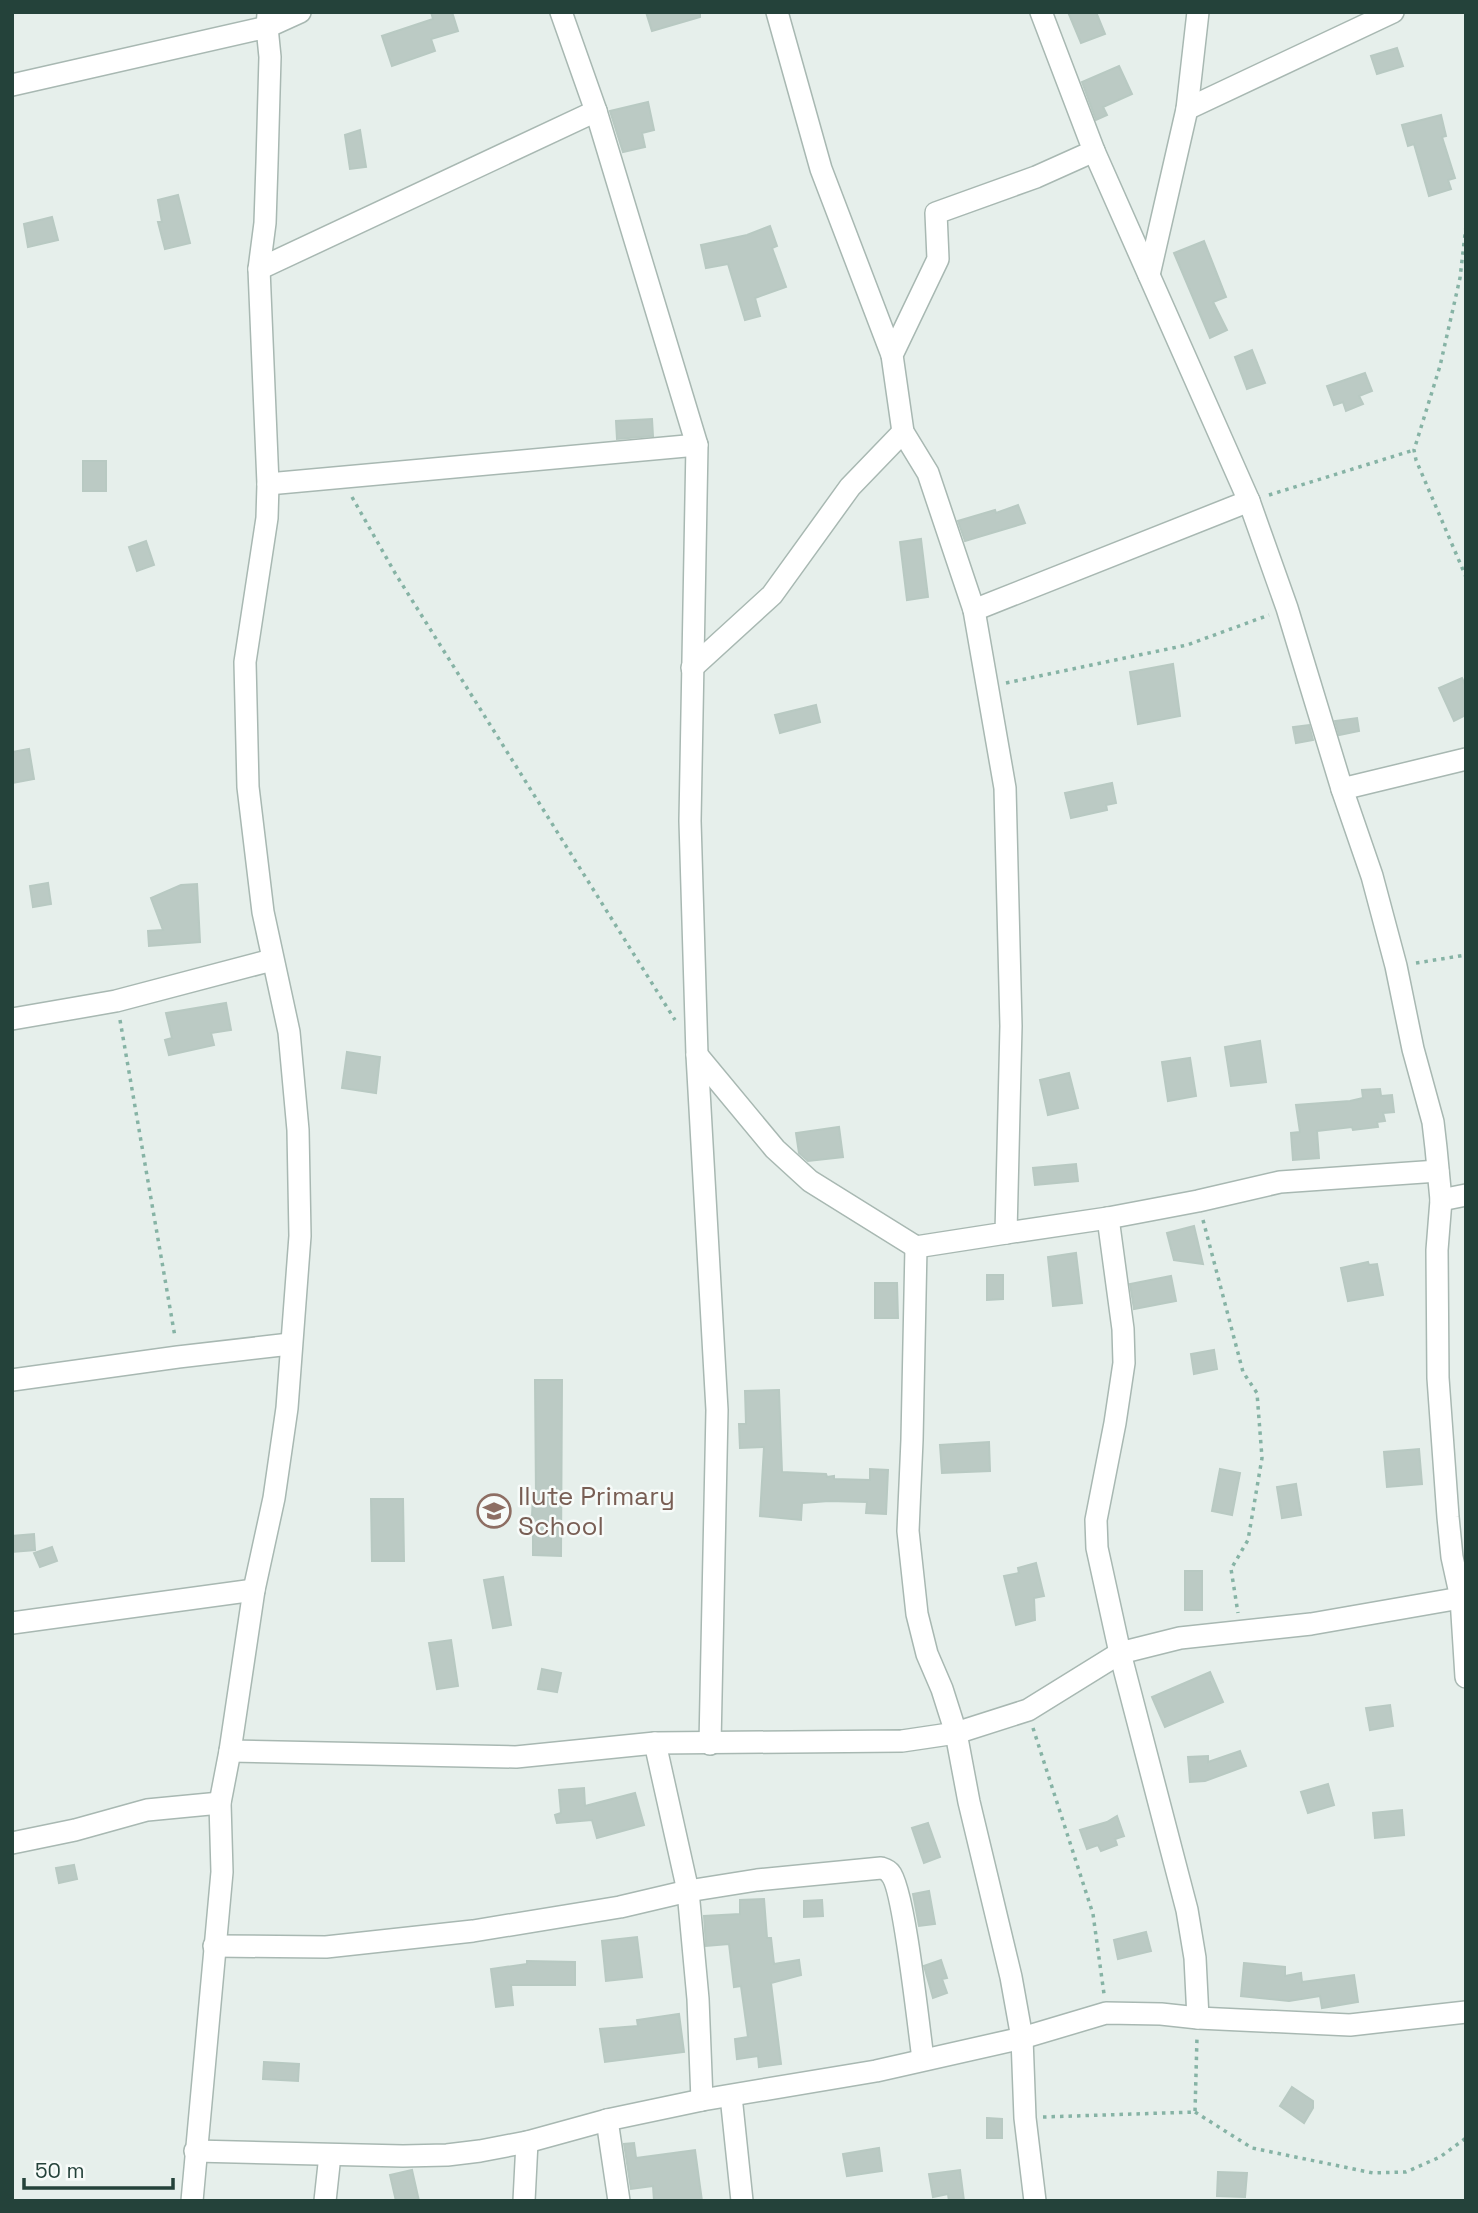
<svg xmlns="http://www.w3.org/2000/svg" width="1478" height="2213" font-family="'Space Grotesk',sans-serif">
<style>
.building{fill:#bbcac4;stroke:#b8c9c2;stroke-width:2}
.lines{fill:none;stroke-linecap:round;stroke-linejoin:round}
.minor-casing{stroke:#a8b8b2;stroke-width:24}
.path{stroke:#86b3a5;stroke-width:3.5;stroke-dasharray:3.5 5;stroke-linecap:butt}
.minor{stroke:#fff;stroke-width:21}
.labels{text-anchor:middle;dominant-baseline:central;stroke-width:5;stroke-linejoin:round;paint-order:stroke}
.education-label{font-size:26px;fill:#785e54;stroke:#f7fbf9;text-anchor:start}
</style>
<rect width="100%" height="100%" fill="#e6efeb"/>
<!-- building -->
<g class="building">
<path d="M 431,12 L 452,12 L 458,31 L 431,39 L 435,51 L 392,66 L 382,36 L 433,19 Z"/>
<path d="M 646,12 L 700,12 L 700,17 L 652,31 Z"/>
<path d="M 1068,12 L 1096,12 L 1105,34 L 1081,43 Z"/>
<path d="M 1397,48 L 1403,66 L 1377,74 L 1371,56 Z"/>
<path d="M 1119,66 L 1132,94 L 1103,107 L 1107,115 L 1096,120 L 1082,82 Z"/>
<path d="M 648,102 L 654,130 L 642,133 L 645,147 L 623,152 L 610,111 Z"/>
<path d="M 1441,115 L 1446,136 L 1442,137 L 1455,178 L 1448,180 L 1451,189 L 1429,196 L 1414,144 L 1408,146 L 1402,125 Z"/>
<path d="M 360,130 L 366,167 L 350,169 L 345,135 Z"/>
<path d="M 178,195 L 190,243 L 165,249 L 158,222 L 162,222 L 158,200 Z"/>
<path d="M 52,217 L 58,240 L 28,247 L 24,224 Z"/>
<path d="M 770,226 L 777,246 L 772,248 L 786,287 L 755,298 L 760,316 L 745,320 L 728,264 L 706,268 L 701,245 L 747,235 Z"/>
<path d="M 1204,241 L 1226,297 L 1213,302 L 1227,330 L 1210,338 L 1174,253 Z"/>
<path d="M 1252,350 L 1265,383 L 1247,389 L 1235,357 Z"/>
<path d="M 1365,373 L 1372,391 L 1359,396 L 1363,404 L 1346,411 L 1343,402 L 1334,405 L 1327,386 Z"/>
<path d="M 652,419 L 653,436 L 617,439 L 616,421 Z"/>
<rect x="83" y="461" width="23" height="30"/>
<path d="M 1018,505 L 1025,523 L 965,541 L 958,521 L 995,510 L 996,513 Z"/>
<path d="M 921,539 L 928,597 L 907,600 L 900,542 Z"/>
<path d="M 146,541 L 154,565 L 137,571 L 129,547 Z"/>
<path d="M 1173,664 L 1180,716 L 1138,724 L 1130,672 Z"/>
<path d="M 1462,678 L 1466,687 L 1466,715 L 1454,721 L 1439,688 Z"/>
<path d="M 816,705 L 820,722 L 780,733 L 775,715 Z"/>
<path d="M 1357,718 L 1359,731 L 1339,735 L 1335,721 Z"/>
<path d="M 1309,725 L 1313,740 L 1296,743 L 1293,727 Z"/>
<path d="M 29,749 L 34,779 L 12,783 L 12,752 Z"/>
<path d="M 1112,783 L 1116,803 L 1106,805 L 1107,810 L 1071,818 L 1065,793 Z"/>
<path d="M 48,883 L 51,904 L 33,907 L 30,886 Z"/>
<path d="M 197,884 L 200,942 L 149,946 L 148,931 L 163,930 L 151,898 L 181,885 Z"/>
<path d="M 226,1003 L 231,1030 L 211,1033 L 214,1045 L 169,1055 L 165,1040 L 172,1038 L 166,1013 Z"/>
<path d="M 1260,1041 L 1266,1082 L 1231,1086 L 1225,1047 Z"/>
<path d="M 347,1052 L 380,1057 L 376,1093 L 342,1088 Z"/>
<path d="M 1190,1058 L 1196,1096 L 1168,1101 L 1162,1062 Z"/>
<path d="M 1069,1073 L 1078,1108 L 1048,1115 L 1040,1080 Z"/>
<path d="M 1380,1089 L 1381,1096 L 1392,1095 L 1394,1112 L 1383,1113 L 1385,1121 L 1377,1122 L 1378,1127 L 1353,1130 L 1352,1127 L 1317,1131 L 1319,1158 L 1293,1160 L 1291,1133 L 1300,1132 L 1296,1105 L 1350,1101 L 1363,1098 L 1362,1090 Z"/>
<path d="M 839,1127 L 843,1157 L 808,1161 L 799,1153 L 796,1133 Z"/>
<path d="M 1076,1164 L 1078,1181 L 1035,1185 L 1033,1168 Z"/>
<path d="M 1194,1226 L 1203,1264 L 1174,1260 L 1167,1233 Z"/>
<path d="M 1076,1253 L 1082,1303 L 1053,1306 L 1048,1257 Z"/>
<path d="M 1368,1262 L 1369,1265 L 1377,1264 L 1383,1295 L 1348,1301 L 1341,1268 Z"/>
<path d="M 987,1275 L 1003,1275 L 1003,1299 L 987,1300 Z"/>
<path d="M 1171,1276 L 1176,1301 L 1134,1309 L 1130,1284 Z"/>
<path d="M 875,1283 L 897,1283 L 898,1318 L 875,1318 Z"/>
<path d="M 1214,1350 L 1217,1369 L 1194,1374 L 1191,1354 Z"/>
<path d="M 535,1380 L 562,1380 L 561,1556 L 533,1555 L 533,1534 L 526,1534 L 526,1516 L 532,1516 L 533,1495 L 536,1495 Z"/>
<path d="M 779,1390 L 782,1472 L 826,1474 L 827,1477 L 834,1476 L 834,1479 L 870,1480 L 870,1469 L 888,1470 L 886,1514 L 866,1513 L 867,1502 L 829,1501 L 802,1503 L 801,1520 L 760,1516 L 764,1447 L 740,1448 L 739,1424 L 746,1424 L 745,1391 Z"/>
<path d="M 989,1442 L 990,1471 L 942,1473 L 940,1445 Z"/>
<path d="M 1419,1449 L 1422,1484 L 1387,1487 L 1384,1452 Z"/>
<path d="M 1220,1469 L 1240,1473 L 1232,1515 L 1212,1511 Z"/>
<path d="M 1296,1484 L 1301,1515 L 1282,1518 L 1277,1487 Z"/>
<path d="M 371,1499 L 403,1499 L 404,1561 L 372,1561 Z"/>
<path d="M 34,1534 L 35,1550 L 12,1552 L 12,1536 Z"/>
<path d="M 52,1547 L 57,1561 L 40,1567 L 34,1553 Z"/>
<path d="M 1036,1563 L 1044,1596 L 1034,1598 L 1035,1620 L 1016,1625 L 1004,1576 L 1019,1573 L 1018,1568 Z"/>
<rect x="1185" y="1571" width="17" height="39"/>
<path d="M 503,1577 L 511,1625 L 493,1628 L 484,1580 Z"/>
<path d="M 451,1640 L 458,1686 L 437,1689 L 429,1643 Z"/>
<path d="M 542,1669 L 561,1673 L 557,1692 L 538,1689 Z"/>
<path d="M 1210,1672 L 1223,1702 L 1165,1727 L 1152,1697 Z"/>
<path d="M 1390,1705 L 1393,1726 L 1370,1730 L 1366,1708 Z"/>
<path d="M 1240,1751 L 1246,1766 L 1205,1781 L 1190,1782 L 1188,1757 L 1208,1756 L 1208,1762 Z"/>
<path d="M 1328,1784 L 1334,1805 L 1308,1813 L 1301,1792 Z"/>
<path d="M 584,1788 L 585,1806 L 635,1793 L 644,1825 L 597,1838 L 592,1820 L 557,1823 L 555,1815 L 561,1813 L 559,1790 Z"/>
<path d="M 1402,1810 L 1404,1835 L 1375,1838 L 1373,1813 Z"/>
<path d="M 1117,1816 L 1124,1836 L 1115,1839 L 1117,1845 L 1101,1851 L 1098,1845 L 1087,1849 L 1080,1830 L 1107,1822 Z"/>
<path d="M 928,1823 L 940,1857 L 924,1863 L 912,1828 Z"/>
<path d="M 74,1865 L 77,1879 L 59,1883 L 56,1868 Z"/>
<path d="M 929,1891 L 935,1924 L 919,1926 L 913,1894 Z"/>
<path d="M 764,1899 L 767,1938 L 771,1938 L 774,1964 L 799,1960 L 801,1975 L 771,1983 L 781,2064 L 759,2067 L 758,2056 L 737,2059 L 735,2039 L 748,2037 L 741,1986 L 734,1987 L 729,1944 L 706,1946 L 704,1916 L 740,1914 L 740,1900 Z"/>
<path d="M 822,1900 L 823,1916 L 804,1917 L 804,1901 Z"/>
<path d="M 1146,1932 L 1151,1951 L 1118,1959 L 1114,1940 Z"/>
<path d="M 637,1937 L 642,1977 L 606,1981 L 602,1941 Z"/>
<path d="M 941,1960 L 947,1978 L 942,1979 L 947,1993 L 933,1998 L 924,1966 Z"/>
<path d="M 527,1961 L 575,1962 L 575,1985 L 511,1985 L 513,2005 L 496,2007 L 491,1969 L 527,1964 Z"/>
<path d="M 1244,1963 L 1285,1967 L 1285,1976 L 1301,1973 L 1302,1982 L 1354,1975 L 1358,2002 L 1322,2008 L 1320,1996 L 1289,2001 L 1241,1996 Z"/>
<path d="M 679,2014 L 684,2052 L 605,2062 L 600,2029 L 638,2026 L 637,2020 Z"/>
<path d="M 264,2062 L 299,2064 L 298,2081 L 263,2079 Z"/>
<path d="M 1292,2087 L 1313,2101 L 1313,2108 L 1304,2123 L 1280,2106 Z"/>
<path d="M 987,2118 L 1002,2119 L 1002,2138 L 987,2138 Z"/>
<path d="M 634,2143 L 636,2158 L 695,2150 L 702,2201 L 654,2201 L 653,2186 L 631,2189 L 624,2144 Z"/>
<path d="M 879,2148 L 882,2171 L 847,2176 L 843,2154 Z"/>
<path d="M 412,2170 L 419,2201 L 396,2201 L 390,2175 Z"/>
<path d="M 960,2170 L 964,2201 L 949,2201 L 948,2194 L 933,2197 L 929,2174 Z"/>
<path d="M 1218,2172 L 1247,2173 L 1245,2197 L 1217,2196 Z"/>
</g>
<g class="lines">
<defs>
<g id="minor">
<path d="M 561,12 L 596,111 L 697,445 L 690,821 L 697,1055 L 717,1410 L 710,1744"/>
<path d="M 777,12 L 821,169 L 892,355"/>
<path d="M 268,14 L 267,27 L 300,12"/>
<path d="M 12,85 L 267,27 L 270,57 L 267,163 L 265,223 L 259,269 L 268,484 L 267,518 L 245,662 L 248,787 L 263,912 L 289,1032 L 298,1130 L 300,1236 L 287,1408 L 274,1498 L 254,1590 L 230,1751 L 220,1803 L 222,1872 L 192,2201"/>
<path d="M 1187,109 L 1393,12"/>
<path d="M 1094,151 L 1249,501 L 1287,608 L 1342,789 L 1372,876 L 1396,966 L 1413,1049 L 1433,1122 L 1436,1148 L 1441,1200 L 1437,1250 L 1438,1378 L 1448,1517 L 1452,1557 L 1461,1598 L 1466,1677"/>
<path d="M 259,269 L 596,111"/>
<path d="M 1149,275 L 1187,109 L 1198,12"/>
<path d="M 268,484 L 697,445"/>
<path d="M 974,610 L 1249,501"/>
<path d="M 692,668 L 772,595 L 850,487 L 903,432"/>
<path d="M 1342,789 L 1466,759"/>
<path d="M 12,1019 L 116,1001 L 272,960"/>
<path d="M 697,1055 L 775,1149 L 810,1181 L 916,1247 L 1006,1233 L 1011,1026 L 1005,788 L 974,610 L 928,473 L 903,432 L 892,355 L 938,259 L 936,213 L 1036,177 L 1094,151 L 1041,12"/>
<path d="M 1441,1200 L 1466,1195"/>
<path d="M 1108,1218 L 1123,1329 L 1124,1363 L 1115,1423 L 1096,1520 L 1097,1548 L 1120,1653 L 1187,1910 L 1195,1958 L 1198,2018"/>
<path d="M 1006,1233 L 1108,1218 L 1198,1201 L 1280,1182 L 1438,1171"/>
<path d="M 916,1247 L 912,1440 L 908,1531 L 917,1614 L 927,1654 L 942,1689 L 956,1733 L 969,1802 L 1011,1977 L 1022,2038 L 1025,2118 L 1035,2201"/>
<path d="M 12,1380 L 178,1357 L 290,1344"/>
<path d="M 12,1623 L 254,1590"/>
<path d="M 655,1743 L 688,1891 L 698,1999 L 702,2100"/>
<path d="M 230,1751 L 516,1757 L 655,1743 L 902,1741 L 956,1733 L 1028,1710 L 1120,1653 L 1180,1638 L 1311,1624 L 1466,1597"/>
<path d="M 12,1843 L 75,1830 L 147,1810 L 220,1803"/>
<path d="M 214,1946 L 326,1947 L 473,1931 L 620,1907 L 688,1891 L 757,1880 L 881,1868 C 884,1869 888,1870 890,1873 C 904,1887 919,2031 923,2059"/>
<path d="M 731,2096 L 742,2201"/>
<path d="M 607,2120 L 619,2201"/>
<path d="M 195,2151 L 403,2156 L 447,2155 L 480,2151 L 527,2142 L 607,2120 L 702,2100 L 876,2071 L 1022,2038 L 1106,2013 L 1161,2014 L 1198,2018 L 1350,2025 L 1466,2012"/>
<path d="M 325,2201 L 330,2155"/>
<path d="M 524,2201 L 527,2142"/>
</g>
</defs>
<!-- minor casing -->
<use href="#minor" class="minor-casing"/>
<!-- path -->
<g class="path">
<path d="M 1466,226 L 1460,278 L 1440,366 L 1414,450 L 1416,460 L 1466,577"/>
<path d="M 1269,495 L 1414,450"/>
<path d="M 352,497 L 395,573 L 675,1020"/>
<path d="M 1006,683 L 1187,645 L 1269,615"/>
<path d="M 1416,963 L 1466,955"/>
<path d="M 120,1020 L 175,1337"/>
<path d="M 1203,1220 L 1243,1372 L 1257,1393 L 1262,1458 L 1248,1540 L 1231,1569 L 1238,1613"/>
<path d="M 1033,1728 L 1093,1914 L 1104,1994"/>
<path d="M 1195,2112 L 1252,2148 L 1373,2173 L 1406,2172 L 1440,2157 L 1466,2138"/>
<path d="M 1043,2117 L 1195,2112 L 1197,2037"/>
</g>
<!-- minor -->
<use href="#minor" class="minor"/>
</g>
<!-- icons -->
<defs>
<symbol id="school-ring" viewBox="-11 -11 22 22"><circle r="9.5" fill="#f7fbf9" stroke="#8d6e63" stroke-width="1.5"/><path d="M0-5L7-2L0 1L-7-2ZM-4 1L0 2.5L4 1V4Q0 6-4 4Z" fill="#8d6e63"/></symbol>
</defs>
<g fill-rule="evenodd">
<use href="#school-ring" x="475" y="1492" width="38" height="38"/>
</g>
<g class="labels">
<!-- education labels -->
<g class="education-label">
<text x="518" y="1496">Ilute Primary<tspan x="518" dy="30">School</tspan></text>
</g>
</g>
<!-- border -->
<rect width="1478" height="2213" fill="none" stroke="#24423a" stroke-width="28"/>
<!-- scale -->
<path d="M24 2178v10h149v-10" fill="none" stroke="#24423a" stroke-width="3.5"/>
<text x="35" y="2178" font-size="21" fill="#24423a" stroke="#f7fbf9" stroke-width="5" paint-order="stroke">50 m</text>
</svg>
